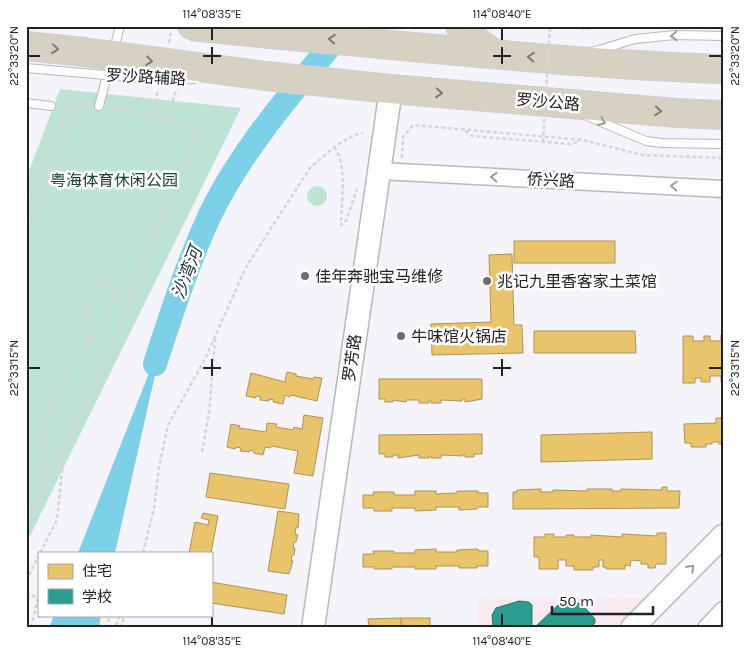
<svg xmlns="http://www.w3.org/2000/svg" width="749" height="654" font-family="Karla,'Noto Sans SC',sans-serif">
<style>
.education{fill:#f9eaf0}
.green{fill:#bde3d4}
.water{fill:#7cd0e7}
.homes{fill:#e9c46a;stroke:#ad9355}
.schools{fill:#2a9d8f;stroke:#28786f}
.lines{fill:none;stroke-linecap:round;stroke-linejoin:round}
.river{stroke:#7cd0e7;stroke-width:24}
.lane-casing{stroke:#b8b8bc;stroke-width:10}
.street-casing{stroke:#b8b8bc;stroke-width:19}
.secondary-casing{stroke:#b8b8bc;stroke-width:25}
.highway-casing{stroke:#cfcfd2;stroke-width:30}
.path{stroke:#d6d5d6;stroke-width:2.5;stroke-dasharray:4 2.5;stroke-linecap:butt}
.lane{stroke:#fefdfe;stroke-width:8}
.street{stroke:#fefdfe;stroke-width:16}
.secondary{stroke:#fefdfe;stroke-width:22}
.highway{stroke:#d7d1c4;stroke-width:28}
.lane-bridge-casing{stroke:#b8b8bc;stroke-width:10;stroke-linecap:butt}
.highway-bridge-casing{stroke:#cfcfd2;stroke-width:30;stroke-linecap:butt}
.path-bridge{stroke:#d6d5d6;stroke-width:2.5;stroke-dasharray:4 2.5;stroke-linecap:butt}
.lane-bridge{stroke:#fefdfe;stroke-width:8}
.highway-bridge{stroke:#d7d1c4;stroke-width:28}
.oneway{stroke:#9b9a9c}
.oneway2{stroke:#7c7974}
.ticks{fill:none;stroke:#222125;stroke-width:2}
.poi-dot{fill:#6c6b70;stroke:#fff;stroke-width:2}
.labels{text-anchor:middle;dominant-baseline:central;stroke-width:5;stroke-linejoin:round;paint-order:stroke}
.street-label{font-size:16px;fill:#222125;stroke:#fff}
.park-label{font-size:16px;fill:#174231;stroke:#fff}
.poi-label{font-size:16px;fill:#222125;stroke:#fff;text-anchor:start}
.water-label{font-size:18px;font-style:italic;fill:#1c3136;stroke:#fff}
.neatline{fill:none;stroke:#222125;stroke-width:2}
.ticks-label{font-size:12px;text-anchor:middle;fill:#222125}
</style>
<rect width="100%" height="100%" fill="#f5f4fa"/>
<!-- education -->
<path class="education" d="M 648,598 L 614,628 L 478,628 L 478,599 Z"/>
<!-- green -->
<g class="green">
<path d="M 60,89 L 241,108 L 26,544 L 26,179 Z"/>
<circle cx="317" cy="196" r="10"/>
</g>
<!-- water -->
<g class="water">
<path d="M 164,335 L 115,553 L 78,553 Z"/>
<path d="M 54,615 L 101,615 L 99,628 L 49,628 Z"/>
</g>
<!-- homes -->
<g class="homes">
<rect x="514" y="241" width="101" height="22"/>
<path d="M 512,254 L 514,325 L 522,325 L 523,353 L 432,355 L 431,324 L 491,322 L 489,255 Z"/>
<path d="M 534,331 L 635,331 L 636,353 L 534,353 Z"/>
<path d="M 721,335 L 723,335 L 723,382 L 721,382 L 721,376 L 710,376 L 710,382 L 701,382 L 701,378 L 695,378 L 695,383 L 683,383 L 683,336 L 693,336 L 693,341 L 704,341 L 704,336 L 710,336 L 710,341 L 721,341 Z"/>
<path d="M 287,372 L 296,374 L 296,376 L 313,379 L 314,377 L 322,378 L 317,401 L 291,395 L 290,397 L 285,395 L 283,404 L 273,402 L 274,400 L 269,399 L 269,401 L 260,400 L 261,397 L 256,396 L 255,398 L 246,396 L 251,373 L 285,382 Z"/>
<path d="M 379,379 L 482,379 L 482,399 L 465,402 L 465,399 L 462,399 L 462,401 L 441,400 L 441,403 L 431,403 L 431,400 L 429,400 L 429,403 L 419,403 L 419,400 L 406,400 L 406,402 L 393,400 L 393,402 L 385,402 L 385,399 L 379,399 Z"/>
<path d="M 304,415 L 323,418 L 313,476 L 294,473 L 298,451 L 272,446 L 270,448 L 265,447 L 263,455 L 254,453 L 254,451 L 250,450 L 249,452 L 240,451 L 241,448 L 236,447 L 235,449 L 227,447 L 231,424 L 240,426 L 239,428 L 266,432 L 267,423 L 277,424 L 276,427 L 293,430 L 294,427 L 302,429 Z"/>
<path d="M 716,418 L 723,418 L 723,444 L 719,444 L 719,442 L 712,442 L 712,444 L 706,444 L 706,447 L 691,447 L 691,443 L 685,443 L 684,424 L 716,423 Z"/>
<path d="M 652,432 L 652,459 L 541,462 L 541,435 Z"/>
<path d="M 482,434 L 482,454 L 474,454 L 474,457 L 465,457 L 465,454 L 463,454 L 463,456 L 441,455 L 441,458 L 431,458 L 431,456 L 429,456 L 429,458 L 419,458 L 419,455 L 398,458 L 398,455 L 393,455 L 393,457 L 385,457 L 385,454 L 379,454 L 379,435 Z"/>
<path d="M 210,473 L 289,484 L 285,509 L 206,497 Z"/>
<path d="M 662,487 L 667,487 L 667,491 L 680,491 L 679,508 L 513,509 L 513,492 L 516,492 L 517,490 L 541,489 L 541,492 L 553,492 L 553,490 L 587,491 L 587,489 L 612,489 L 612,491 L 621,491 L 621,489 L 662,490 Z"/>
<path d="M 415,491 L 436,491 L 436,494 L 457,493 L 457,491 L 478,491 L 478,493 L 488,493 L 488,507 L 477,507 L 477,509 L 459,510 L 459,507 L 436,507 L 436,510 L 415,511 L 415,508 L 392,508 L 392,511 L 374,511 L 374,508 L 363,508 L 363,495 L 374,495 L 373,492 L 394,492 L 394,495 L 415,495 Z"/>
<path d="M 278,511 L 299,514 L 298,528 L 296,527 L 295,534 L 298,535 L 296,542 L 294,542 L 293,548 L 295,548 L 294,555 L 292,555 L 291,561 L 293,561 L 289,574 L 268,571 Z"/>
<path d="M 203,513 L 218,516 L 211,553 L 189,553 L 195,522 L 208,525 L 209,520 L 201,518 Z"/>
<path d="M 657,533 L 666,533 L 666,564 L 656,564 L 655,568 L 648,568 L 648,564 L 641,564 L 641,561 L 631,560 L 630,566 L 625,565 L 625,569 L 606,569 L 606,567 L 603,567 L 603,560 L 599,560 L 599,567 L 593,567 L 593,570 L 574,570 L 574,566 L 566,566 L 566,560 L 558,560 L 558,569 L 539,569 L 539,557 L 534,557 L 534,537 L 545,537 L 545,534 L 554,534 L 554,537 L 566,537 L 566,535 L 574,535 L 574,537 L 591,537 L 591,535 L 622,537 L 622,534 L 657,536 Z"/>
<path d="M 436,549 L 436,552 L 457,552 L 457,550 L 478,549 L 478,551 L 488,551 L 488,566 L 477,566 L 477,568 L 459,568 L 459,566 L 436,566 L 436,569 L 415,569 L 415,567 L 392,567 L 392,569 L 374,569 L 374,567 L 363,567 L 363,554 L 374,554 L 373,551 L 394,551 L 394,553 L 415,553 L 415,550 Z"/>
<path d="M 211,582 L 287,595 L 284,614 L 211,603 Z"/>
<rect x="401" y="618" width="29" height="10"/>
<path d="M 401,618 L 401,628 L 369,628 L 368,619 Z"/>
</g>
<!-- schools -->
<g class="schools">
<path d="M 519,601 L 529,602 L 532,605 L 532,628 L 493,628 L 492,615 L 496,608 Z"/>
<path d="M 581,603 L 595,619 L 595,623 L 590,628 L 534,628 L 559,604 Z"/>
</g>
<g class="lines">
<!-- river -->
<path class="river" d="M 155,364 C 171,315 187,265 209,217 C 241,149 299,84 347,26"/>
<defs>
<g id="lane">
<path d="M 592,52 L 635,39 L 675,35 L 723,36"/>
<path d="M 26,68 L 83,73"/>
<path d="M 26,103 L 51,106"/>
<path d="M 99,106 L 120,26"/>
<path d="M 587,116 L 646,141 L 662,143 L 723,144"/>
</g>
<g id="street">
<path d="M 379,171 L 723,189"/>
<path d="M 706,628 L 723,610"/>
</g>
<g id="secondary">
<path d="M 313,628 L 391,89"/>
<path d="M 632,628 L 723,536"/>
</g>
<g id="highway">
<path d="M 460,26 L 466,33 L 494,54"/>
<path d="M 270,34 C 421,47 571,64 723,69"/>
<path d="M 26,46 L 84,52"/>
<path d="M 266,76 L 391,89 L 677,113 L 723,115"/>
</g>
</defs>
<!-- lane casing -->
<use href="#lane" class="lane-casing"/>
<!-- street casing -->
<use href="#street" class="street-casing"/>
<!-- secondary casing -->
<use href="#secondary" class="secondary-casing"/>
<!-- highway casing -->
<use href="#highway" class="highway-casing"/>
<!-- path -->
<g class="path">
<path d="M 555,26 L 589,29 L 589,26"/>
<path d="M 169,43 L 171,31"/>
<path d="M 60,107 C 69,109 79,105 89,106"/>
<path d="M 153,115 L 158,90"/>
<path d="M 167,120 L 176,90"/>
<path d="M 465,131 L 472,136 L 570,144 L 580,141"/>
<path d="M 334,147 C 348,165 341,203 341,225 L 346,221 L 357,189"/>
<path d="M 402,158 L 403,137 L 413,125 L 583,140 L 642,155 L 723,158"/>
<path d="M 26,214 L 67,108"/>
<path d="M 26,238 L 78,105"/>
<path d="M 202,452 L 209,413 L 215,339"/>
<path d="M 40,494 L 46,472 L 47,426 L 55,395 L 106,317 L 113,302 L 113,291 L 108,284 L 94,283 L 89,290 L 89,342"/>
<path d="M 26,512 L 37,501"/>
<path d="M 26,528 L 113,345 L 151,243 L 199,132 C 170,118 141,113 109,108"/>
<path d="M 40,553 L 57,520 L 64,451"/>
<path d="M 143,553 L 154,509 L 159,467 L 168,425 L 204,361 L 246,267 L 310,168 L 334,147 L 354,135 L 363,133"/>
<path d="M 26,581 L 39,555"/>
<path d="M 26,593 L 38,598 L 31,628"/>
<path d="M 106,628 L 110,616 L 119,618 L 115,628"/>
<path d="M 120,628 L 125,615"/>
</g>
<!-- lane -->
<use href="#lane" class="lane"/>
<!-- street -->
<use href="#street" class="street"/>
<!-- secondary -->
<use href="#secondary" class="secondary"/>
<!-- highway -->
<use href="#highway" class="highway"/>
<defs>
<path id="lane-bridge" d="M 83,73 L 163,80 L 196,79"/>
<g id="highway-bridge">
<path d="M 191,26 L 270,34"/>
<path d="M 84,52 L 266,76"/>
</g>
</defs>
<!-- lane-bridge casing -->
<use href="#lane-bridge" class="lane-bridge-casing"/>
<!-- highway-bridge casing -->
<use href="#highway-bridge" class="highway-bridge-casing"/>
<!-- path-bridge -->
<path class="path-bridge" d="M 543,142 L 550,26"/>
<!-- lane-bridge -->
<use href="#lane-bridge" class="lane-bridge"/>
<!-- highway-bridge -->
<use href="#highway-bridge" class="highway-bridge"/>
</g>
<!-- one-way arrows -->
<defs><path id="oneway-chevron" d="M-2-3.5L2.5 0L-2 3.5" fill="none" stroke-width="1.6" stroke-linecap="round" stroke-linejoin="round" transform="scale(1.25)"/></defs>
<g class="oneway">
<use href="#oneway-chevron" transform="translate(674 36) rotate(177)"/>
<use href="#oneway-chevron" transform="translate(602 122) rotate(23)"/>
<use href="#oneway-chevron" transform="translate(494 177) rotate(-177)"/>
<use href="#oneway-chevron" transform="translate(674 186) rotate(-177)"/>
<use href="#oneway-chevron" transform="translate(691 568) rotate(-46)"/>
</g>
<g class="oneway2">
<use href="#oneway-chevron" transform="translate(332 39) rotate(-175)"/>
<use href="#oneway-chevron" transform="translate(55 49) rotate(6)"/>
<use href="#oneway-chevron" transform="translate(531 57) rotate(-176)"/>
<use href="#oneway-chevron" transform="translate(149 61) rotate(7)"/>
<use href="#oneway-chevron" transform="translate(439 93) rotate(5)"/>
<use href="#oneway-chevron" transform="translate(658 111) rotate(4)"/>
</g>
<!-- ticks -->
<path class="ticks" d="M 212,28 L 212,40M 502,28 L 502,40M 212,47 L 212,64M 502,47 L 502,64M 28,56 L 40,56M 203,56 L 221,56M 493,56 L 511,56M 709,56 L 722,56M 212,359 L 212,376M 502,359 L 502,376M 28,368 L 40,368M 203,368 L 221,368M 493,368 L 511,368M 709,368 L 722,368M 212,614 L 212,626M 502,614 L 502,626"/>
<!-- markers -->
<g class="poi-dot">
<circle cx="305" cy="276" r="5"/>
<circle cx="487" cy="281" r="5"/>
<circle cx="401" cy="336" r="5"/>
</g>
<g class="labels">
<!-- street labels -->
<g class="street-label">
<text transform="translate(146 77) rotate(3)">罗沙路辅路</text>
<text transform="translate(548 102) rotate(5)">罗沙公路</text>
<text transform="translate(551 180) rotate(3)">侨兴路</text>
<text transform="translate(352 358) rotate(-82)">罗芳路</text>
</g>
<!-- park labels -->
<g class="park-label">
<text x="114" y="180">粤海体育休闲公园</text>
</g>
<!-- poi labels -->
<g class="poi-label">
<text x="315" y="276">佳年奔驰宝马维修</text>
<text x="497" y="281">兆记九里香客家土菜馆</text>
<text x="411" y="336">牛味馆火锅店</text>
</g>
<!-- water labels -->
<g class="water-label">
<text transform="translate(187 273) rotate(-69)">沙湾河</text>
</g>
</g>
<!-- border -->
<rect width="749" height="654" fill="none" stroke="#ffffff" stroke-width="55"/>
<!-- legend -->
<rect x="38" y="552" width="175" height="65" fill="#ffffff" stroke="#a7a6a8"/>
<rect x="48" y="564" width="25" height="15" fill="#e9c46a" stroke="#a7a6a8"/>
<text x="82" y="576" font-size="15" fill="#222125">住宅</text>
<rect x="48" y="589" width="25" height="15" fill="#2a9d8f" stroke="#a7a6a8"/>
<text x="82" y="602" font-size="15" fill="#222125">学校</text>
<!-- scale -->
<path d="M552 606v8h101v-8" fill="none" stroke="#222125" stroke-width="2.5"/>
<text x="559" y="606" font-size="15" fill="#222125" stroke="#ffffff" stroke-width="4" paint-order="stroke">50 m</text>
<rect x="28" y="28" width="694" height="598" class="neatline"/>
<g class="ticks-label">
<text x="212" y="18">114°08'35"E</text>
<text x="502" y="18">114°08'40"E</text>
<text transform="translate(14 56) rotate(-90)" y="4">22°33'20"N</text>
<text transform="translate(735 56) rotate(-90)" y="4">22°33'20"N</text>
<text transform="translate(14 368) rotate(-90)" y="4">22°33'15"N</text>
<text transform="translate(735 368) rotate(-90)" y="4">22°33'15"N</text>
<text x="212" y="645">114°08'35"E</text>
<text x="502" y="645">114°08'40"E</text>
</g>
</svg>
